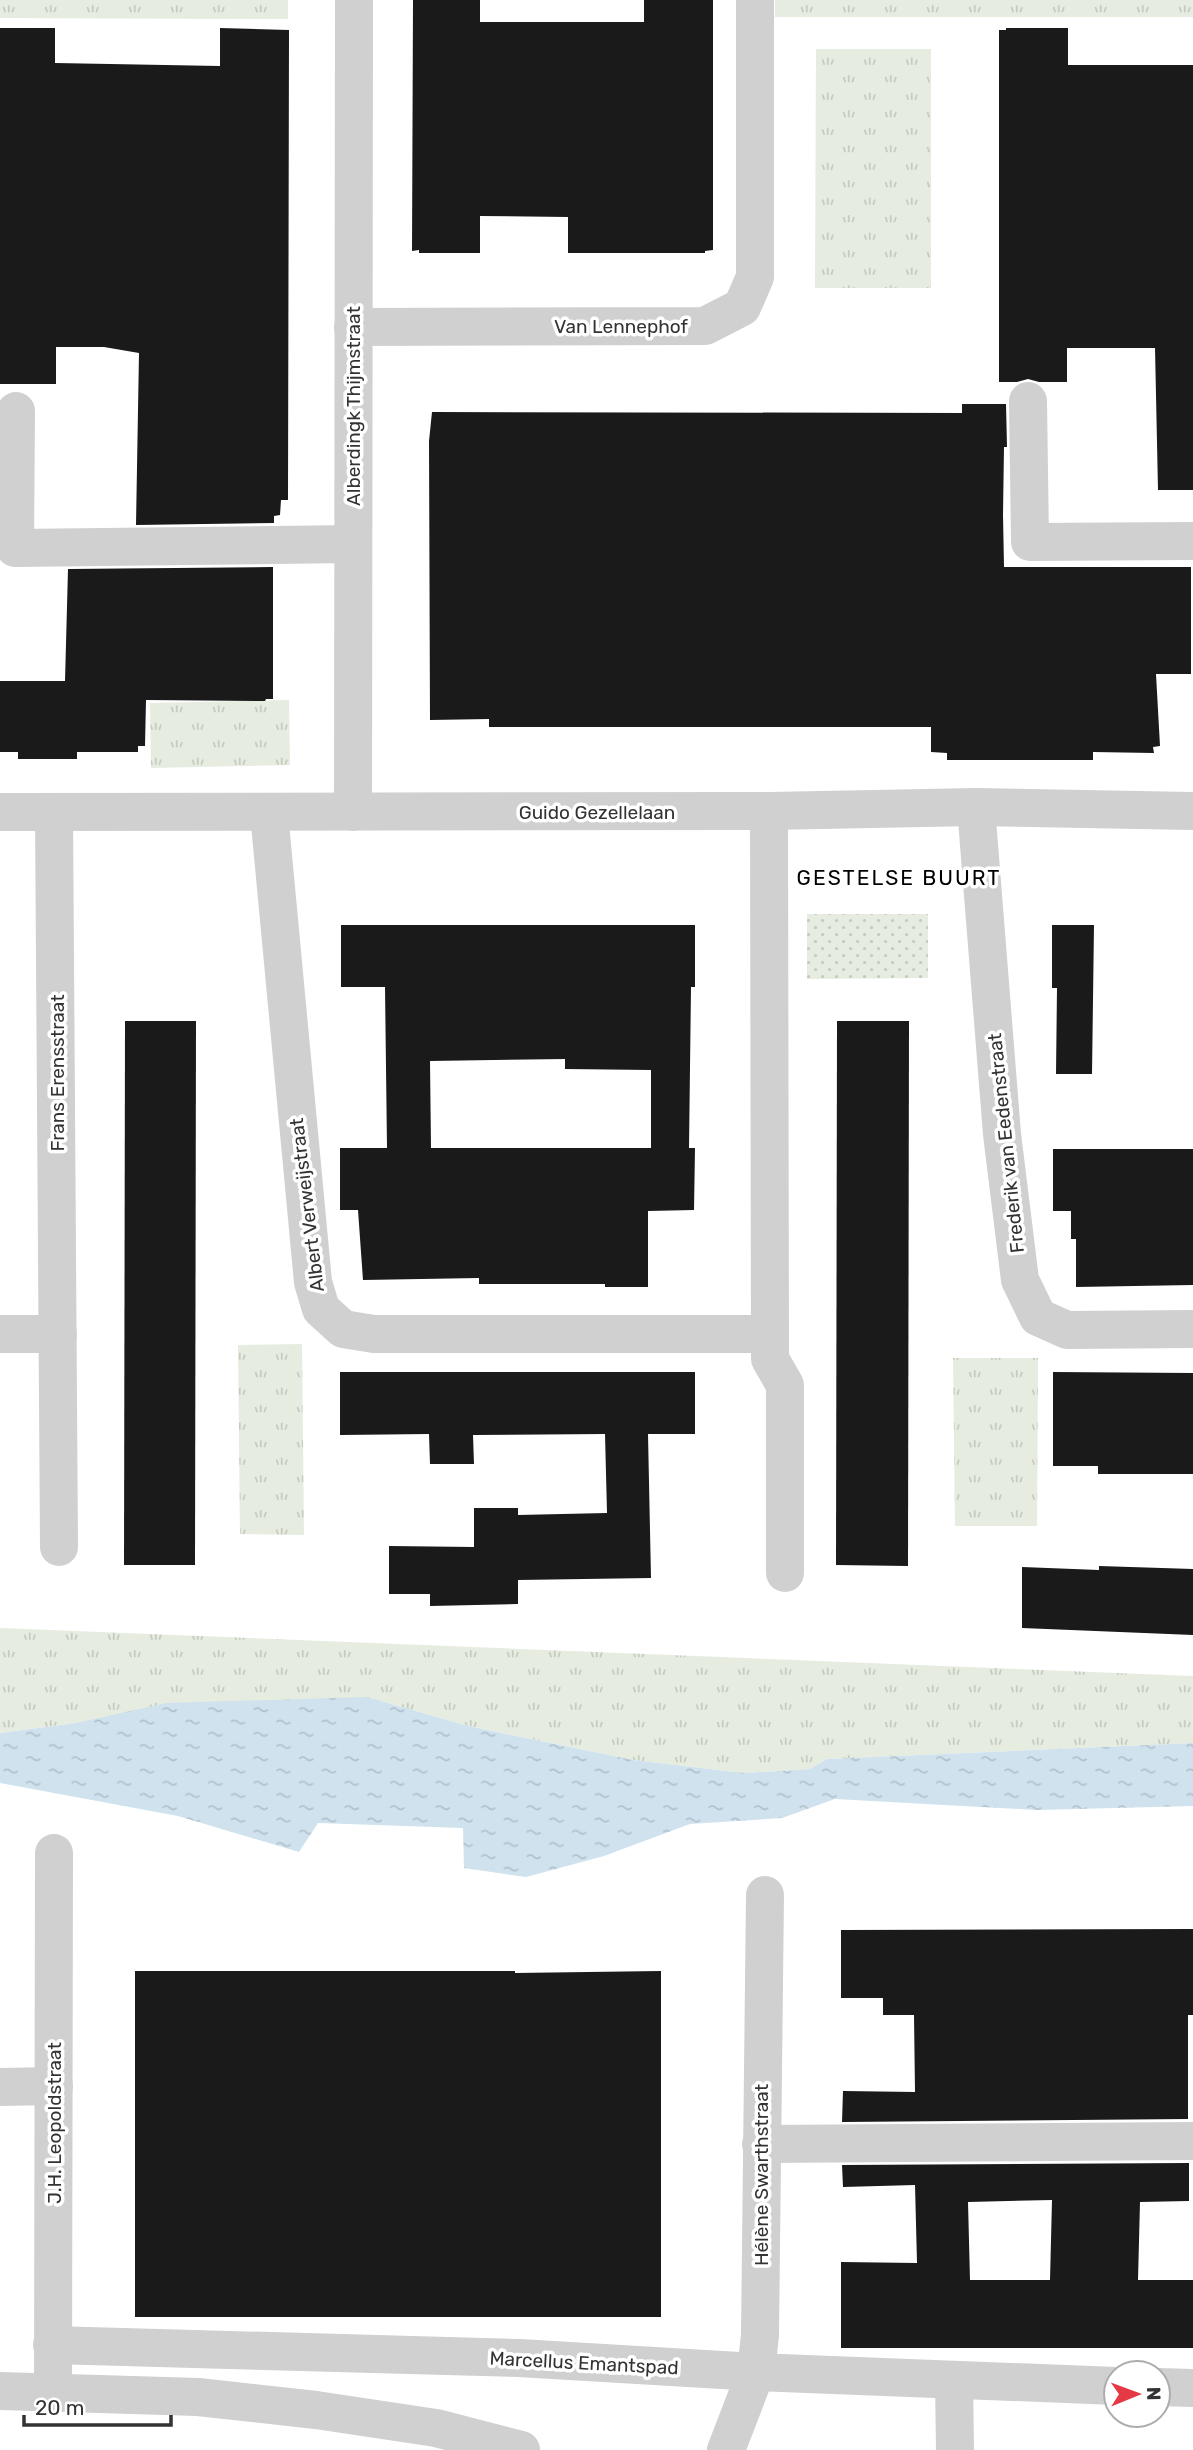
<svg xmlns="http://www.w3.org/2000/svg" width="1193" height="2450" font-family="Rubik,sans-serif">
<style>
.grass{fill:url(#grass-tufts)}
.park{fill:url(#park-dots)}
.water{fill:url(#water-ripples)}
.building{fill:#1a1a1a;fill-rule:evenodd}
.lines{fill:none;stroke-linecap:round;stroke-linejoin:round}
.minor{stroke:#d0d0d0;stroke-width:38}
.labels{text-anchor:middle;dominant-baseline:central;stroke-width:7;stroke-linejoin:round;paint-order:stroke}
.street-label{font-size:19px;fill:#333;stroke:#fff}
.neighbourhood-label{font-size:21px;letter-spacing:2px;fill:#000;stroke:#fff}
</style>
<defs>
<pattern id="grass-tufts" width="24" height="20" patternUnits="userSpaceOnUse" patternTransform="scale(1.75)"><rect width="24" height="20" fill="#e6ecdf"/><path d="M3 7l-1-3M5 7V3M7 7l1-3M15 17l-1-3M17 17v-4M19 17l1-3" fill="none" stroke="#c6cbc0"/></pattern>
<pattern id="park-dots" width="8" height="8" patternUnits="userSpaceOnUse" patternTransform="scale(1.75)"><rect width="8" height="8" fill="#e6ecdf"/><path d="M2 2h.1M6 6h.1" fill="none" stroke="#c6cbc0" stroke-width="1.8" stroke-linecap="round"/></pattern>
<pattern id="water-ripples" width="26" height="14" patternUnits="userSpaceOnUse" patternTransform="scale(1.75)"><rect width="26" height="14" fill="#cfe2ee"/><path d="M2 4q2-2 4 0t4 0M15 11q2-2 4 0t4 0" fill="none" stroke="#b2c2cd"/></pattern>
</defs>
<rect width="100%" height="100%" fill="#fff"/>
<!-- grass -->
<g class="grass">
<path d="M 0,0 L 288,0 L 288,19 L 0,18 Z"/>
<rect x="775" y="0" width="418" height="17"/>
<path d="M 816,49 L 931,49 L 931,288 L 815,288 Z"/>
<path d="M 289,700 L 290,765 L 151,768 L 150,703 Z"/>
<path d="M 302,1344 L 304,1535 L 240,1534 L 238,1345 Z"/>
<path d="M 953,1358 L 1038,1358 L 1037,1526 L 955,1526 Z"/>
<path d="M 0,1628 L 1193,1676 L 1193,1743 L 827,1759 L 810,1769 L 744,1773 L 633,1760 L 468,1726 L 367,1697 L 76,1723 L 0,1733 Z"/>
</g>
<!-- park -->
<path class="park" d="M 807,914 L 928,914 L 928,978 L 807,979 Z"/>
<!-- water -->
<path class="water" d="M 367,1697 L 468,1726 L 633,1760 L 744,1773 L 810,1769 L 827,1759 L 1193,1743 L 1193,1806 L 1037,1810 L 835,1799 L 782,1818 L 690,1824 L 604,1856 L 526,1877 L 464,1868 L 463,1828 L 318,1823 L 299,1852 L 178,1816 L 0,1783 L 0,1733 L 76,1723 L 167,1703 Z"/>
<!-- building -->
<g class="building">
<path d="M 413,0 L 480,0 L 480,22 L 644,22 L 644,0 L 713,0 L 713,250 L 705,251 L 705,253 L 568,253 L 568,217 L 480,216 L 480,253 L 419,253 L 419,250 L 412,251 Z"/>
<path d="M 0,28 L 55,28 L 55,63 L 220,66 L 220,28 L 289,30 L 288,500 L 281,500 L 280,515 L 274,516 L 274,523 L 136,525 L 139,353 L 104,347 L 56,347 L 56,384 L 0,384 Z"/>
<path d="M 1006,28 L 1068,28 L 1068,65 L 1193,65 L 1193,490 L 1158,490 L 1155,348 L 1067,348 L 1067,382 L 1039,382 L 1028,379 L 1017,382 L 999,382 L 999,30 L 1006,30 Z"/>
<path d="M 962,404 L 1006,404 L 1007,447 L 1004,447 L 1003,515 L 1004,567 L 1191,567 L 1191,674 L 1156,674 L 1160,746 L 1153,747 L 1154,753 L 1093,752 L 1093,760 L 947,760 L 947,753 L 931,752 L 931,727 L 489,727 L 489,719 L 430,720 L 429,441 L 432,412 L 962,413 Z"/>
<path d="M 273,567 L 273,699 L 266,699 L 265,701 L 146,700 L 145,746 L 138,746 L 138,752 L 77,752 L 77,759 L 18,759 L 18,752 L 0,752 L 0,681 L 65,681 L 68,569 Z"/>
<path d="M 341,925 L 695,925 L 695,987 L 691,987 L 689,1148 L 695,1148 L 694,1210 L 648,1211 L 648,1287 L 605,1287 L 605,1284 L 479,1284 L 479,1278 L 363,1280 L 358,1210 L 340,1210 L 340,1148 L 387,1148 L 385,987 L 341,987 ZM 565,1059 L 565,1069 L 651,1070 L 651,1148 L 431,1148 L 430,1061 Z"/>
<path d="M 1052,925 L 1094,925 L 1092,1074 L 1056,1074 L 1057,988 L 1052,988 Z"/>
<path d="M 125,1021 L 196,1021 L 195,1565 L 124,1565 Z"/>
<path d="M 837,1021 L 909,1021 L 908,1566 L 836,1565 Z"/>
<path d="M 1053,1149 L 1193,1149 L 1193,1285 L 1076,1287 L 1076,1239 L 1071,1239 L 1071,1211 L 1053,1211 Z"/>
<path d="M 340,1372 L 695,1372 L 695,1434 L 648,1434 L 651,1578 L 518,1580 L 518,1604 L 430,1606 L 430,1594 L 389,1594 L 389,1546 L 474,1547 L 474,1508 L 518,1508 L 518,1515 L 607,1513 L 605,1434 L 473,1435 L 474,1464 L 430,1464 L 429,1434 L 340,1435 Z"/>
<path d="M 1053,1372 L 1193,1373 L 1193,1474 L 1098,1474 L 1098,1466 L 1053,1466 Z"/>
<path d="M 1099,1566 L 1193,1569 L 1193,1635 L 1022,1628 L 1022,1567 L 1099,1570 Z"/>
<path d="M 1193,1929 L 1193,2015 L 1188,2015 L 1188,2119 L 842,2122 L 843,2091 L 915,2092 L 914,2015 L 883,2015 L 883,1998 L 841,1998 L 841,1930 Z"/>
<path d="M 135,1971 L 515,1971 L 515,1973 L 661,1971 L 661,2317 L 135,2317 Z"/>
<path d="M 1189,2163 L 1189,2201 L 1140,2202 L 1138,2280 L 1193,2280 L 1193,2348 L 841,2348 L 841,2262 L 917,2263 L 915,2185 L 843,2187 L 842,2165 ZM 1052,2200 L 1050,2280 L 970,2280 L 968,2202 Z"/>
</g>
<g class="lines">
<!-- minor -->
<g class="minor">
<path d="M 353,327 L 705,326 L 742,307 L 755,277 L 755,0"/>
<path d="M 1028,401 L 1030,542 L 1193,541"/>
<path d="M 16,411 L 15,548 L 353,544"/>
<path d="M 976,807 L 1002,1134 L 1020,1280 L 1038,1317 L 1067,1330 L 1193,1329"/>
<path d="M 769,811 L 770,1359 L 785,1385 L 785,1573"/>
<path d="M 0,812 L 769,811 L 976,807 L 1193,811"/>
<path d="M 54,812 L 59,1547"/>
<path d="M 353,812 L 354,0"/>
<path d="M 269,813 L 313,1282 L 321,1309 L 343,1329 L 374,1334 L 770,1334"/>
<path d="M 0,1334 L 58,1334"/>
<path d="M 0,2087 L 54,2086"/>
<path d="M 761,2144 L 1193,2141"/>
<path d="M 52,2345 L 519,2358 L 756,2372 L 1116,2386"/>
<path d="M 954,2381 L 955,2450"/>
<path d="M 1158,2387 L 1193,2388"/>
<path d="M 0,2391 L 198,2397 L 316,2410 L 436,2428 L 521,2450"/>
<path d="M 53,2393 L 54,1853"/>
<path d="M 726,2450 L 756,2372 L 760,2335 L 765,1895"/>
</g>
</g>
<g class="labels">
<!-- street labels -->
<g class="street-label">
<text x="621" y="326">Van Lennephof</text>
<text transform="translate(353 406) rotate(-90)">Alberdingk Thijmstraat</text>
<text x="597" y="812">Guido Gezellelaan</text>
<text transform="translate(57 1073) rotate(-90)">Frans Erensstraat</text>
<text transform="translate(1006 1143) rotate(-96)">Frederik van Eedenstraat</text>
<text transform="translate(307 1205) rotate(-97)">Albert Verweijstraat</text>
<text transform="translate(54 2123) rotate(-90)">J.H. Leopoldstraat</text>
<text transform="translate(761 2175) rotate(-90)">Hélène Swarthstraat</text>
<text transform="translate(584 2363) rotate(3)">Marcellus Emantspad</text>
</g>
<!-- neighbourhood labels -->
<g class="neighbourhood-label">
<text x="899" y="877">GESTELSE BUURT</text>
</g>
</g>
<!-- north arrow -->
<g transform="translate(1137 2394) rotate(89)"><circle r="33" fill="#ffffff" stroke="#adadad" stroke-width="2"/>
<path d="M0-5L12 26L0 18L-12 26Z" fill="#e63946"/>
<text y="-10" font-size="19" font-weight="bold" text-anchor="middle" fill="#333333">N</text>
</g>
<!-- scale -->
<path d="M24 2415v10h147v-10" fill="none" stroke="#333333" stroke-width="3.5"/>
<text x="35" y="2415" font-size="21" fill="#333333" stroke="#ffffff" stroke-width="5" paint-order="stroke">20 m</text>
</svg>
